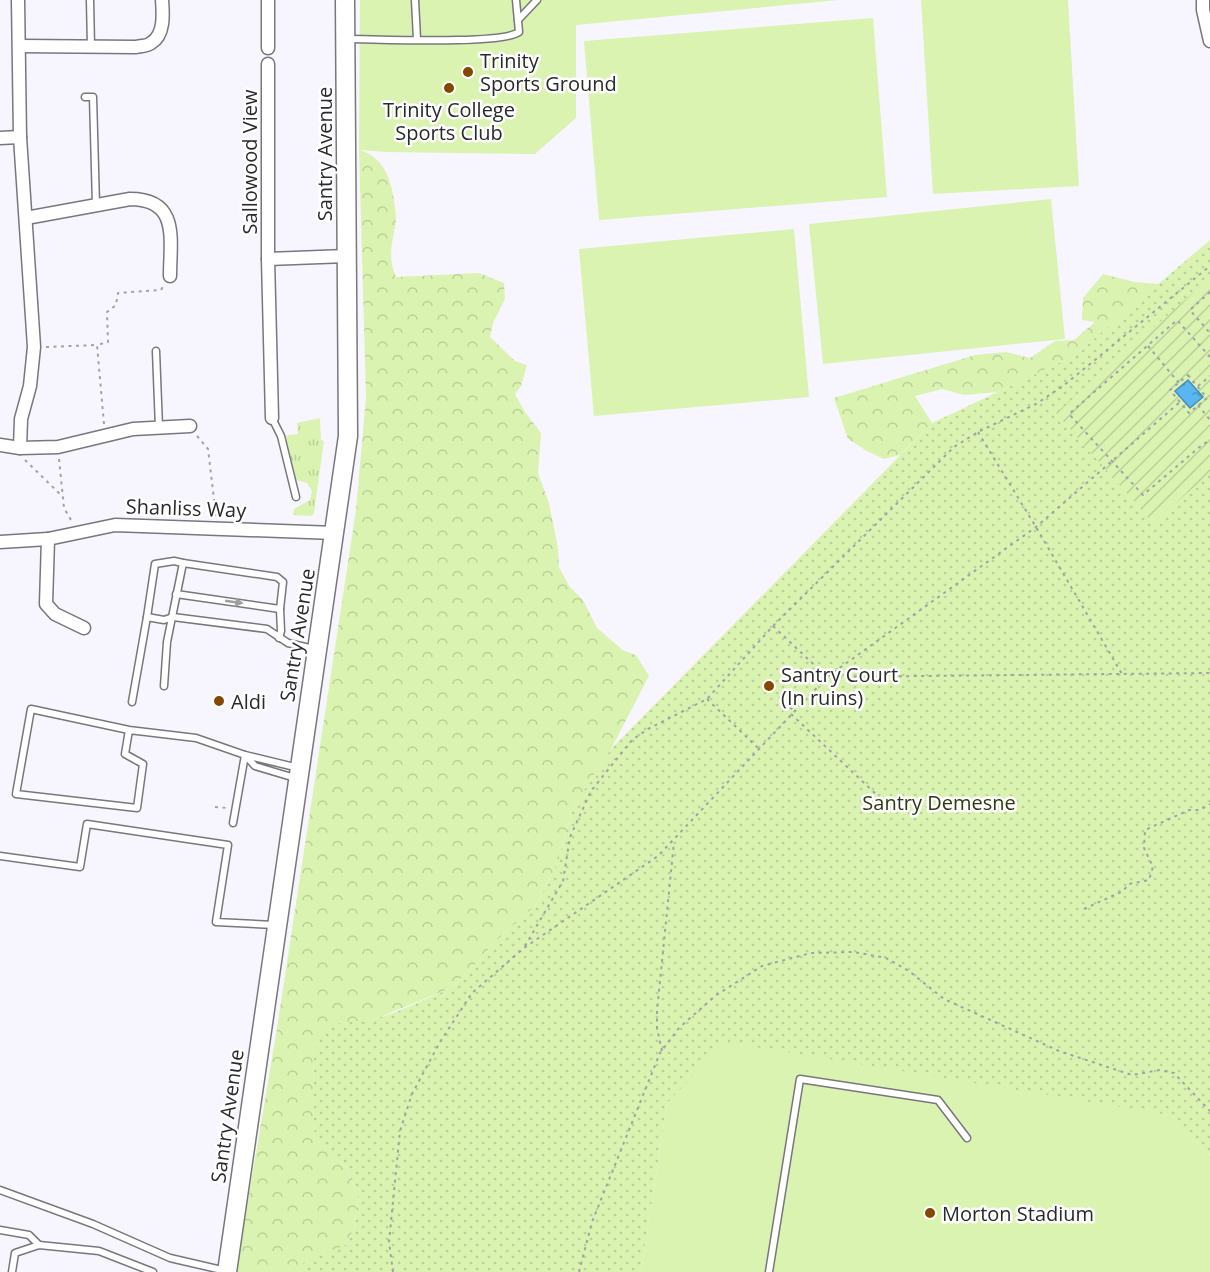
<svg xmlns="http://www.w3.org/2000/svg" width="1210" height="1272" font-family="'Open Sans',sans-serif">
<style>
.grass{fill:url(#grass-tufts)}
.forest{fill:url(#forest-crowns)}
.park{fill:url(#park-dots)}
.garden{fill:url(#garden-furrows)}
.pitch{fill:#daf3b1}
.water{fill:url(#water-ripples);stroke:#4b8cb6;stroke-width:1.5}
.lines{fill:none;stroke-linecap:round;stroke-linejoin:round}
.service-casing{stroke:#77777e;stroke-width:9}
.minor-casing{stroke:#77777e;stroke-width:15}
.secondary-casing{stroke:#77777e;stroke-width:21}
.path{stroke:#a2a1a7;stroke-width:2;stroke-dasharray:3 4.5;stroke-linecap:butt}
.service{stroke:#fff;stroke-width:6}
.minor{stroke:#fff;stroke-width:12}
.secondary{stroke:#fff;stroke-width:18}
.oneway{fill:#9f9fa0}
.poi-dot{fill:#834900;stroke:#fff;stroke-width:2}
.labels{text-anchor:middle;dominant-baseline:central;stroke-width:5;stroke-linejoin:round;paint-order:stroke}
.poi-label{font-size:20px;fill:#2a2a2d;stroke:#fff;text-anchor:start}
.street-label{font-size:20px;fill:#2a2a2d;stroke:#fff}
.park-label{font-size:20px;fill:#2e3a15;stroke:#fff}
</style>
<defs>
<pattern id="grass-tufts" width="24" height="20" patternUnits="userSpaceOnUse" patternTransform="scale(1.5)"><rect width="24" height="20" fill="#daf3b1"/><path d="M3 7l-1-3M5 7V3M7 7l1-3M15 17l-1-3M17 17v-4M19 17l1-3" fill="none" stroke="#bbd099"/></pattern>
<pattern id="forest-crowns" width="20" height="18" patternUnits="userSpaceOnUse" patternTransform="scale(1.5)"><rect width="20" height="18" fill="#daf3b1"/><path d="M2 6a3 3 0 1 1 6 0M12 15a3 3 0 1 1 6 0" fill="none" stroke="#bbd099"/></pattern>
<pattern id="park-dots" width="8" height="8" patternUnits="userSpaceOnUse" patternTransform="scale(1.5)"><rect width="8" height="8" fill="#daf3b1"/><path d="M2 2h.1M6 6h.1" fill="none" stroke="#bbd099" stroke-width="1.8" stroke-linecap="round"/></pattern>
<pattern id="garden-furrows" width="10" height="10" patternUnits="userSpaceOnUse" patternTransform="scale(1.5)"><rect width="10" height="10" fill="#daf3b1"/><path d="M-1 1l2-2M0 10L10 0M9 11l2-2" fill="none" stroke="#bbd099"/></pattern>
<pattern id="water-ripples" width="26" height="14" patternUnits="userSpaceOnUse" patternTransform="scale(1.5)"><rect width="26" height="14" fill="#59b6f0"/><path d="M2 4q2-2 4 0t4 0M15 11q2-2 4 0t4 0" fill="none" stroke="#4a94c3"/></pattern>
</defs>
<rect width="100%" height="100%" fill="#f7f6fe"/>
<!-- grass -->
<path class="grass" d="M 320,418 L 321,440 L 324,441 L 314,513 L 311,516 L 293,515 L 294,509 L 310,500 L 312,491 L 307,483 L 296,480 L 286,437 L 288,435 L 298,434 L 297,423 Z"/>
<!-- forest -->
<g class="forest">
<path d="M 359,150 C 382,156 390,176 394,199 C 394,205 396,212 396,218 C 394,242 386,252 396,277 L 479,273 L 504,283 L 505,299 L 493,323 L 490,337 L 515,361 L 527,365 L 521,386 L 515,394 L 525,412 L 541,433 L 538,473 L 549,503 L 558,548 L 559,567 L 569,586 L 583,600 L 597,628 L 624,651 L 636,655 L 649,676 L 611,749 L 573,807 L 558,862 L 537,904 L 492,945 L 473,967 L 451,988 L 375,1019 L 327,1026 L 314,1051 L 313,1104 L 315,1138 L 347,1168 L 358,1198 L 354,1229 L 346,1245 L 299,1272 L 236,1272 L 277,1028 L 356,510 L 366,397 Z"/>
<path d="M 1103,274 L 1134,282 L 1159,284 L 1074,356 L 998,392 L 964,395 L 942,389 L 915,396 L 932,423 L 900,455 L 884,459 L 867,451 L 848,439 L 834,398 L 975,355 L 1006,352 L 1030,358 L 1055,341 L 1074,340 L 1095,322 L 1082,320 L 1083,298 Z"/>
</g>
<!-- park -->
<path class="park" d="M 1210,240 L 1210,1155 L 1163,1114 L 667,1103 L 641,1272 L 299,1272 L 305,1260 L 346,1245 L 354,1229 L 358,1198 L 347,1168 L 315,1138 L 313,1104 L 314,1051 L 327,1025 L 375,1019 L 396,1012 L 451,988 L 473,967 L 492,945 L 537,904 L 558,862 L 573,807 L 611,749 L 932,423 L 1074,356 Z"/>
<!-- garden -->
<path class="garden" d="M 1210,278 L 1210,473 L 1153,523 L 1056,413 Z"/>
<!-- pitch -->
<g class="pitch">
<path d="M 360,0 L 839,0 L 576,25 L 576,118 L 535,154 L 386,152 L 359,150 Z"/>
<path d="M 921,0 L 1068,0 L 1079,186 L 933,194 Z"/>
<path d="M 873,18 L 887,197 L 599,220 L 584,41 Z"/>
<path d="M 1051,199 L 1065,339 L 823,364 L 809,224 Z"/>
<path d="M 794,229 L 809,397 L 594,416 L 579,249 Z"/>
<path d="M 725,1042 L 1163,1114 L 1210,1155 L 1210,1272 L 641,1272 L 667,1103 Z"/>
</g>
<!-- water -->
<path class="water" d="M 1188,380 L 1203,397 L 1190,408 L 1175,391 Z"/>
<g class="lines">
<defs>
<g id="service">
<path d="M 90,0 L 91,46"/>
<path d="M 415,0 L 417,39"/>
<path d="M 518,20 L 537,0"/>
<path d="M 347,39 C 377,39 500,45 519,32 L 516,0"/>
<path d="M 85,97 L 93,97 L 96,205"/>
<path d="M 156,351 L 159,428"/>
<path d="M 272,418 L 281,436 L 296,497"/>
<path d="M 183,563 L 277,577 L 283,582 L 280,609"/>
<path d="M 176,594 L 280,609 L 281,631 L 279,638"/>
<path d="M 147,617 L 155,564 L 174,561 L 183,563 L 167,642 L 164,686"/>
<path d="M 132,702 L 147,617 L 164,620 L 173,617 L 267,629 L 288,643 L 314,649"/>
<path d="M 129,730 L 125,754 L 143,764 L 137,808 L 16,794 L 31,709 L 129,730 L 196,738 L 245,755 L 233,823"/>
<path d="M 295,778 L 255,766 L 245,755 L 299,768"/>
<path d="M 0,856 L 80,867 L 87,824 L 228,845 L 216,922 L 274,925"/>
<path d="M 0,1190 L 93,1224 L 170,1258 L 226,1271"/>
<path d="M 0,1230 L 29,1235 L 39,1245"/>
<path d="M 12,1272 L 15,1253 L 39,1245 L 99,1251 L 153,1272"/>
<path d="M 769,1272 L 800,1079 L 938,1100 L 967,1138"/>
</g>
<g id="minor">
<path d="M 18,0 L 20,137 L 34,347 L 30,386 L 21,419 L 20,448"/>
<path d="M 1203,0 L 1203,10 L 1210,41"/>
<path d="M 20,46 L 136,47 C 140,46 148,46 151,43 C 165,35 163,13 162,0"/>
<path d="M 268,48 L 268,0"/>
<path d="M 268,64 L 268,259 L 272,418"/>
<path d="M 0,138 L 20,137"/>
<path d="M 26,218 L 130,199 C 180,199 170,240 170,276"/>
<path d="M 268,259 L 346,256"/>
<path d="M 0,445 L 20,448 L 58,447 L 133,429 L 190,426"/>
<path d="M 48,539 L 46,604 L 55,614 L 84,628"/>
<path d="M 0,542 L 48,539 L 115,525 L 335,533"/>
</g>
<path id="secondary" d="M 227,1272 L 348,436 L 345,0"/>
</defs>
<!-- service casing -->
<use href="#service" class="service-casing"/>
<!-- minor casing -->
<use href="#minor" class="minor-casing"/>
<!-- secondary casing -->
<use href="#secondary" class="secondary-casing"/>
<!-- path -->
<g class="path">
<path d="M 1210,292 L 1190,310 L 1210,333"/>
<path d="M 1148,346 L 1179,383"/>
<path d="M 46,347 L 97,345"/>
<path d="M 1210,357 L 1177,320 L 1069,414 L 1143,495 L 1202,445 L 1210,440"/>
<path d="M 1188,375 L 1207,398 L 1189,413 L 1170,390 Z"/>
<path d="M 1198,386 L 1210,376"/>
<path d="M 1198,405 L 1210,420"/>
<path d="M 104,424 L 97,345 L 108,342 L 107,312 L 116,305 L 118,293 L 161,290 L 164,285"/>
<path d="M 978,432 L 1036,527 L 1122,674"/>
<path d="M 197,436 L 208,449 L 216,516"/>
<path d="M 59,459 L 64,508 L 71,520"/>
<path d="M 25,460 L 62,496"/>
<path d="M 773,626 L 827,677 L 1036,527 L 1180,402"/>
<path d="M 779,697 L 794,711"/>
<path d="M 707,699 L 759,749"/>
<path d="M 791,714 L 879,797"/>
<path d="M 215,807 L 227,808"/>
<path d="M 1084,909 L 1123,891 L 1129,884 L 1149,880 L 1153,867 L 1144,848 L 1145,830 L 1189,810 L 1200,810 L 1210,804"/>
<path d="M 525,946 L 563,881 L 570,837 L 591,791 L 632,740 L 648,729 L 707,699 L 773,626 L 954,447 L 978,432 L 1036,404 L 1063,386 L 1210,266"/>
<path d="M 662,1051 L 657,1028 L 657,1011 L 674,842"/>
<path d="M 393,1272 L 389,1242 L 400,1131 L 412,1094 L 440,1042 L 472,993 L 524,948 L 658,856 L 827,677 L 1210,673"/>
<path d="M 579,1272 L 592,1222 L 660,1053 L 679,1028 L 715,996 L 762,966 L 811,953 L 854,952 L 886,958 L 909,971 L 944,999 L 1059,1051 L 1132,1075 L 1160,1070 L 1174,1073 L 1210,1111"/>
</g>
<!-- service -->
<use href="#service" class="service"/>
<!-- minor -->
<use href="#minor" class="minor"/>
<!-- secondary -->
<use href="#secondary" class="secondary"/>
</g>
<!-- one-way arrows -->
<defs><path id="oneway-solid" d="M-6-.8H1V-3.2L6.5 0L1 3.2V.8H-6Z" transform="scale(1.5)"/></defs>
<use class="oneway" href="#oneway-solid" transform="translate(234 602) rotate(8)"/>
<!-- markers -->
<g class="poi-dot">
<circle cx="468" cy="72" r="6"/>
<circle cx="449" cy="88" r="6"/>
<circle cx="769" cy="686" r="6"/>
<circle cx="219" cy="701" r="6"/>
<circle cx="930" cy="1213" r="6"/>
</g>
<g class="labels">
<!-- poi labels -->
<g class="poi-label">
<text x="480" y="60">Trinity<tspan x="480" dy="23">Sports Ground</tspan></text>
<text x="449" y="109" text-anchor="middle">Trinity College<tspan x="449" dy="23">Sports Club</tspan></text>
<text x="781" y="674">Santry Court<tspan x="781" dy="23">(In ruins)</tspan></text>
<text x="231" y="701">Aldi</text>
<text x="942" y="1213">Morton Stadium</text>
</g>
<!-- street labels -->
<g class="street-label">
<text transform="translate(324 154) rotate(-90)">Santry Avenue</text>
<text transform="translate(249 162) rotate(-90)">Sallowood View</text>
<text transform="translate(186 508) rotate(2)">Shanliss Way</text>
<text transform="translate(297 635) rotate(-81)">Santry Avenue</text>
<text transform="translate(227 1116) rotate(-82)">Santry Avenue</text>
</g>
<!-- park labels -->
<g class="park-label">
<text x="939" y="802">Santry Demesne</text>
</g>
</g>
</svg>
